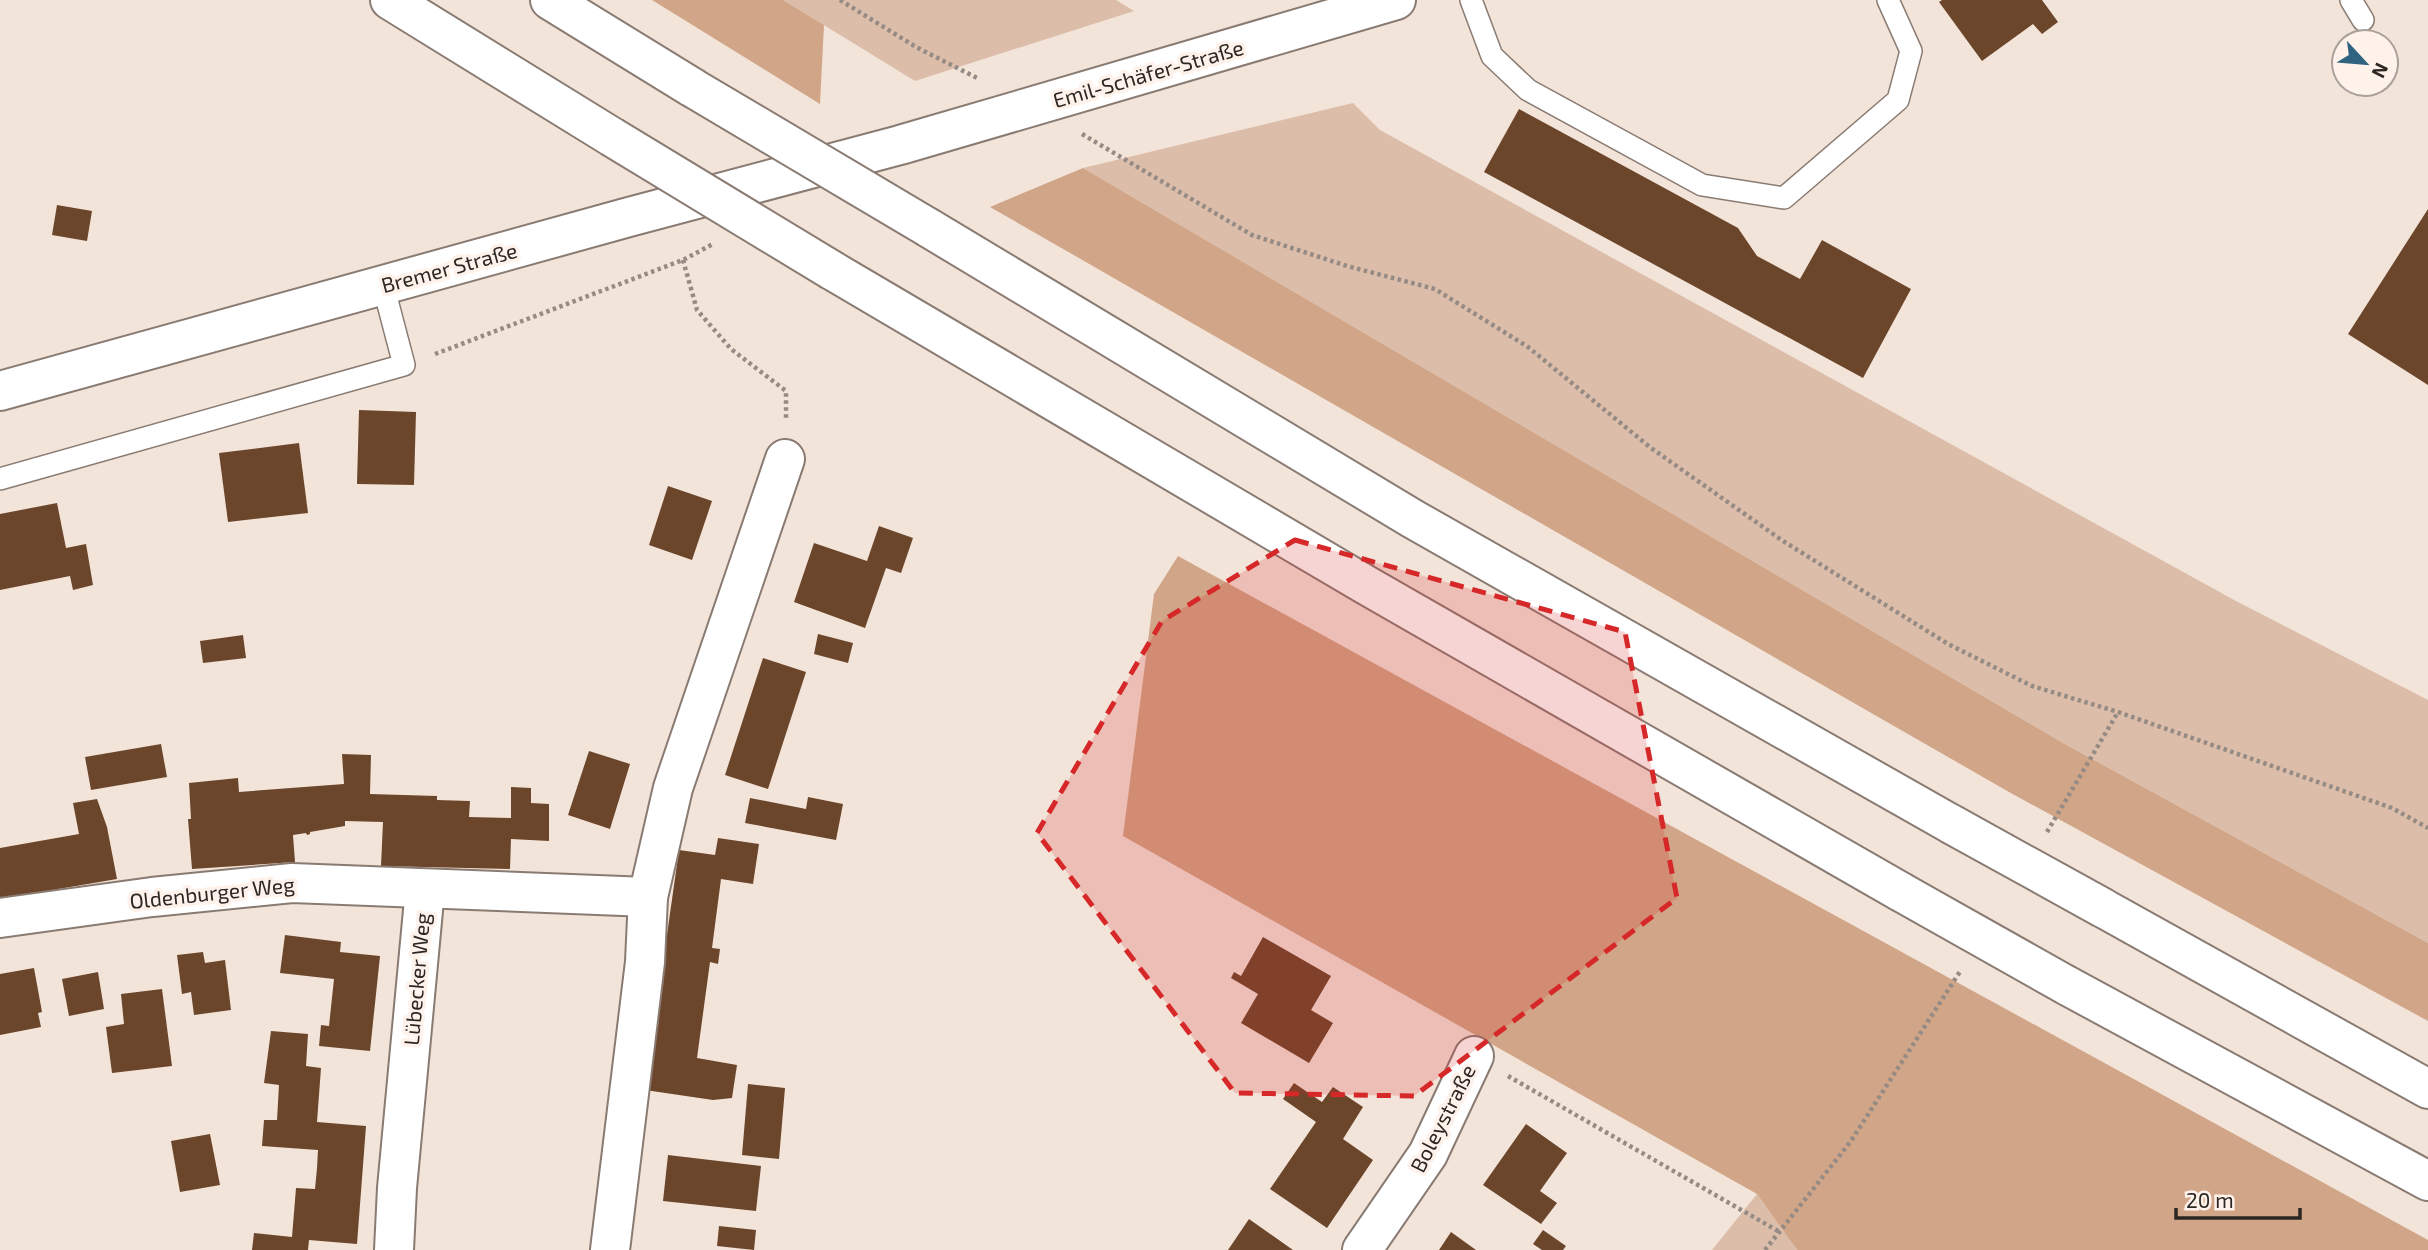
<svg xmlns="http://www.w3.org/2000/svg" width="2428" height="1250" font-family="'Exo 2',sans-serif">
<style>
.green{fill:#dbbda9}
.forest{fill:#d1a587}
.building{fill:#6c462b}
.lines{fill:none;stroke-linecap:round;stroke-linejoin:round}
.service-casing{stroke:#897b72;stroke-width:24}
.minor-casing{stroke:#897b72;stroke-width:42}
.motorway-casing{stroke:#897b72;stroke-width:42}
.path{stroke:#958b84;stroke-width:4.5;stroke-dasharray:3.5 3.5;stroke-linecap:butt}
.service{stroke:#fff;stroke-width:21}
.minor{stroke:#fff;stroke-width:38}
.motorway{stroke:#fff;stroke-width:38}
.motorway-bridge-casing{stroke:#897b72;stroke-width:42;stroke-linecap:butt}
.motorway-bridge{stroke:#fff;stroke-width:38}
.marked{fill:#d62828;fill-opacity:0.2;stroke:#d62828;stroke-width:5;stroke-dasharray:14 9;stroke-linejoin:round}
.labels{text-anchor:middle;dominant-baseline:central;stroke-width:7;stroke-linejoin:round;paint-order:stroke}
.street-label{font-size:21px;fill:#2d2724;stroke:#fef2ea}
</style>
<rect width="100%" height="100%" fill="#f3e4da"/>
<!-- green -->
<g class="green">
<path d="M 783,0 L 1116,0 L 1134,11 L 915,81 Z"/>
<path d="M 1353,103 L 1380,130 L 2236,601 L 2428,700 L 2428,943 L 2063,743 L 1083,168 Z"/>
<path d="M 1757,1194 L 1797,1250 L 1712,1250 Z"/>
</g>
<!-- forest -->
<g class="forest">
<path d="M 652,0 L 783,0 L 824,25 L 820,104 Z"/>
<path d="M 1083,168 L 2063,743 L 2428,943 L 2428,1021 L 2009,792 L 990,207 Z"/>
<path d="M 1178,556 L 2428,1240 L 2428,1250 L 1797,1250 L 1757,1194 L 1123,836 L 1154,594 Z"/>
</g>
<!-- building -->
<g class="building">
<path d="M 1942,0 L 2042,0 L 2058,22 L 2042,34 L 2033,24 L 1982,61 L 1939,2 Z"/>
<path d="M 1519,109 L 1738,228 L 1757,256 L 1800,279 L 1822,240 L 1911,289 L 1863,378 L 1484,172 Z"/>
<path d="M 57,205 L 92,211 L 87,241 L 52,235 Z"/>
<path d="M 2428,209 L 2428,385 L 2348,334 Z"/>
<path d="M 359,410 L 416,412 L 414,485 L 357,484 Z"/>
<path d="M 299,443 L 308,513 L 228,522 L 219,453 Z"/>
<path d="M 668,486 L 712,501 L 692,560 L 649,545 Z"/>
<path d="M 57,503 L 66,548 L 86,544 L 93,585 L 73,590 L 70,576 L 0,590 L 0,514 Z"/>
<path d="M 879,526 L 913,538 L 901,573 L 886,568 L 865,628 L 794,602 L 814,543 L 867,561 Z"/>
<path d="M 818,634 L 853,643 L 848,663 L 814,654 Z"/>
<path d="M 243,635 L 246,658 L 203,663 L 200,641 Z"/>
<path d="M 763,658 L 806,672 L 768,789 L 725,775 Z"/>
<path d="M 161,744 L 167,777 L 91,790 L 85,757 Z"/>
<path d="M 589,751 L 630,764 L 610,829 L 568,815 Z"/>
<path d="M 342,754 L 371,755 L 370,794 L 437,796 L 437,800 L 470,801 L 469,817 L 511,818 L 511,787 L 531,788 L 531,803 L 549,804 L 549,841 L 511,839 L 510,869 L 381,866 L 383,822 L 345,821 L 345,826 L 310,832 L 310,834 L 307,835 L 306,833 L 293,835 L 295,862 L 192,869 L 188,819 L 191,819 L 189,783 L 238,778 L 239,792 L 344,784 Z"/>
<path d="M 808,797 L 843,804 L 836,840 L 745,823 L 750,798 L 806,809 Z"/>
<path d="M 97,799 L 107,827 L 117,879 L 0,899 L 0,848 L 79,834 L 73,803 Z"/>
<path d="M 718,838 L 759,844 L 753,884 L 721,879 L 712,948 L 720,949 L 718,964 L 710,962 L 697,1058 L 737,1065 L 732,1098 L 713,1100 L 645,1090 L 679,850 L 715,855 Z"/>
<path d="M 285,935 L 341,942 L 340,952 L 380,956 L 370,1051 L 319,1046 L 321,1025 L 329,1026 L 334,979 L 280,973 Z"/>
<path d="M 1263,937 L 1331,976 L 1311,1010 L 1333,1023 L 1309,1063 L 1241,1023 L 1258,994 L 1231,978 L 1234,972 L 1241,976 Z"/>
<path d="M 203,952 L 205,963 L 225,960 L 231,1010 L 194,1015 L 191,992 L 182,994 L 177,955 Z"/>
<path d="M 34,968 L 42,1012 L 38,1013 L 41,1027 L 0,1035 L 0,974 Z"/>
<path d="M 98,972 L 104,1009 L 69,1016 L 62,979 Z"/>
<path d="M 162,989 L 172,1066 L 112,1073 L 106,1027 L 124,1024 L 121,994 Z"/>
<path d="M 271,1031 L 308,1034 L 306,1066 L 321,1068 L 317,1122 L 366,1126 L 357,1244 L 309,1240 L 308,1250 L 252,1250 L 254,1233 L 292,1237 L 296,1188 L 315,1189 L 317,1168 L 318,1150 L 262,1146 L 264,1120 L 277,1120 L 279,1085 L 264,1083 Z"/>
<path d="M 1294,1083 L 1322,1102 L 1333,1087 L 1363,1107 L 1343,1139 L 1373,1160 L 1327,1228 L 1270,1189 L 1316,1122 L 1283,1099 Z"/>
<path d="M 748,1084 L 785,1088 L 779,1159 L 742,1155 Z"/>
<path d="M 1526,1124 L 1567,1153 L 1540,1191 L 1557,1203 L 1541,1224 L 1483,1185 Z"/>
<path d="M 210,1134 L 220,1185 L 180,1192 L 171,1141 Z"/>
<path d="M 668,1155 L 761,1166 L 756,1211 L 663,1201 Z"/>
<path d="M 1249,1219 L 1293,1250 L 1228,1250 Z"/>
<path d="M 719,1226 L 756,1230 L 754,1250 L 717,1246 Z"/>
<path d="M 1543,1230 L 1566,1246 L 1563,1250 L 1542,1250 L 1533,1244 Z"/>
<path d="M 1451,1232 L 1476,1250 L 1439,1250 Z"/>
</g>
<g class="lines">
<defs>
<g id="service">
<path d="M 1471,0 L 1492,56 L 1528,90 L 1702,185 L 1784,198 L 1898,100 L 1911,51 L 1888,0"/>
<path d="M 2351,0 L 2363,20"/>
<path d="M 0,479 L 404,365 L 383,285"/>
</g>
<g id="minor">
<path d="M 0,391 L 629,217 L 900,145 L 1396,0"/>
<path d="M 0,918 L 152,897 L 292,883 L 648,897"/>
<path d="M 394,1250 L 397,1188 L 425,889"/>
<path d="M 610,1250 L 645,962 L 648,897 L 673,788 L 785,459"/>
<path d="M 1362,1250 L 1428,1154 L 1474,1056"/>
</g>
<g id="motorway">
<path d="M 390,0 L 612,137"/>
<path d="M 550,0 L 693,88"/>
<path d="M 929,228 L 1413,519 L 1951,824"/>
<path d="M 833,271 L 1366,585 L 1901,892"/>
<path d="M 2103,908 L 2428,1089"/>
<path d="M 2066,985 L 2428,1181"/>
</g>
</defs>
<!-- service casing -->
<use href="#service" class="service-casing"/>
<!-- minor casing -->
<use href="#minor" class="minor-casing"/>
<!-- motorway casing -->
<use href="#motorway" class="motorway-casing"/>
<!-- path -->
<g class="path">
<path d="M 840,0 L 916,47 L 979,79"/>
<path d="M 1082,134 L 1252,235 L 1347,266 L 1435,289 L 1528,347 L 1651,448 L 1783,541 L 1948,644 L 2032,686 L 2118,712 L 2392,808 L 2428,828"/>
<path d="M 683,260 L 697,310 L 731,349 L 786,391 L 786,420"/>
<path d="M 435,354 L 683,260 L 713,244"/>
<path d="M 2047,832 L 2118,712"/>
<path d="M 1508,1076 L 1778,1231"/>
<path d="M 1765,1250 L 1851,1141 L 1961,970"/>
</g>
<!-- service -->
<use href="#service" class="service"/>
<!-- minor -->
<use href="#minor" class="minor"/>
<!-- motorway -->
<use href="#motorway" class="motorway"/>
<defs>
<g id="motorway-bridge">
<path d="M 693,88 L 929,228"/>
<path d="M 612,137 L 833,271"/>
<path d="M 1951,824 L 2103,908"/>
<path d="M 1901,892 L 2066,985"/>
</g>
</defs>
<!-- motorway-bridge casing -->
<use href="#motorway-bridge" class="motorway-bridge-casing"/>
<!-- motorway-bridge -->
<use href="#motorway-bridge" class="motorway-bridge"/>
</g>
<!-- marked area -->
<path class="marked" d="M 1295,540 L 1625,632 L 1677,898 L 1414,1096 L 1235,1093 L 1037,833 L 1162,621 Z"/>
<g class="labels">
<!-- street labels -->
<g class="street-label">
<text transform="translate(1148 73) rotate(-16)">Emil-Schäfer-Straße</text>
<text transform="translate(449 267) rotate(-15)">Bremer Straße</text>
<text transform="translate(212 892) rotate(-6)">Oldenburger Weg</text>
<text transform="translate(416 979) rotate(-85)">Lübecker Weg</text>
<text transform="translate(1442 1118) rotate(-63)">Boleystraße</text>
</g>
</g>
<!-- north arrow -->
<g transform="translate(2365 63) rotate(116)"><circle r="33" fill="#fef2ea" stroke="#aaa19b" stroke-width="2"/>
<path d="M0-5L12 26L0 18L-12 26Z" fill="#2f637f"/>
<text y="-10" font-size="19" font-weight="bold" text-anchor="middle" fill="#2d2724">N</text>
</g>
<!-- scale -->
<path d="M2176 1208v10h124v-10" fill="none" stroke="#2d2724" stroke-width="3.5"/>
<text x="2186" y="1208" font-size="21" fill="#2d2724" stroke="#fef2ea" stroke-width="5" paint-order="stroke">20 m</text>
</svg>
